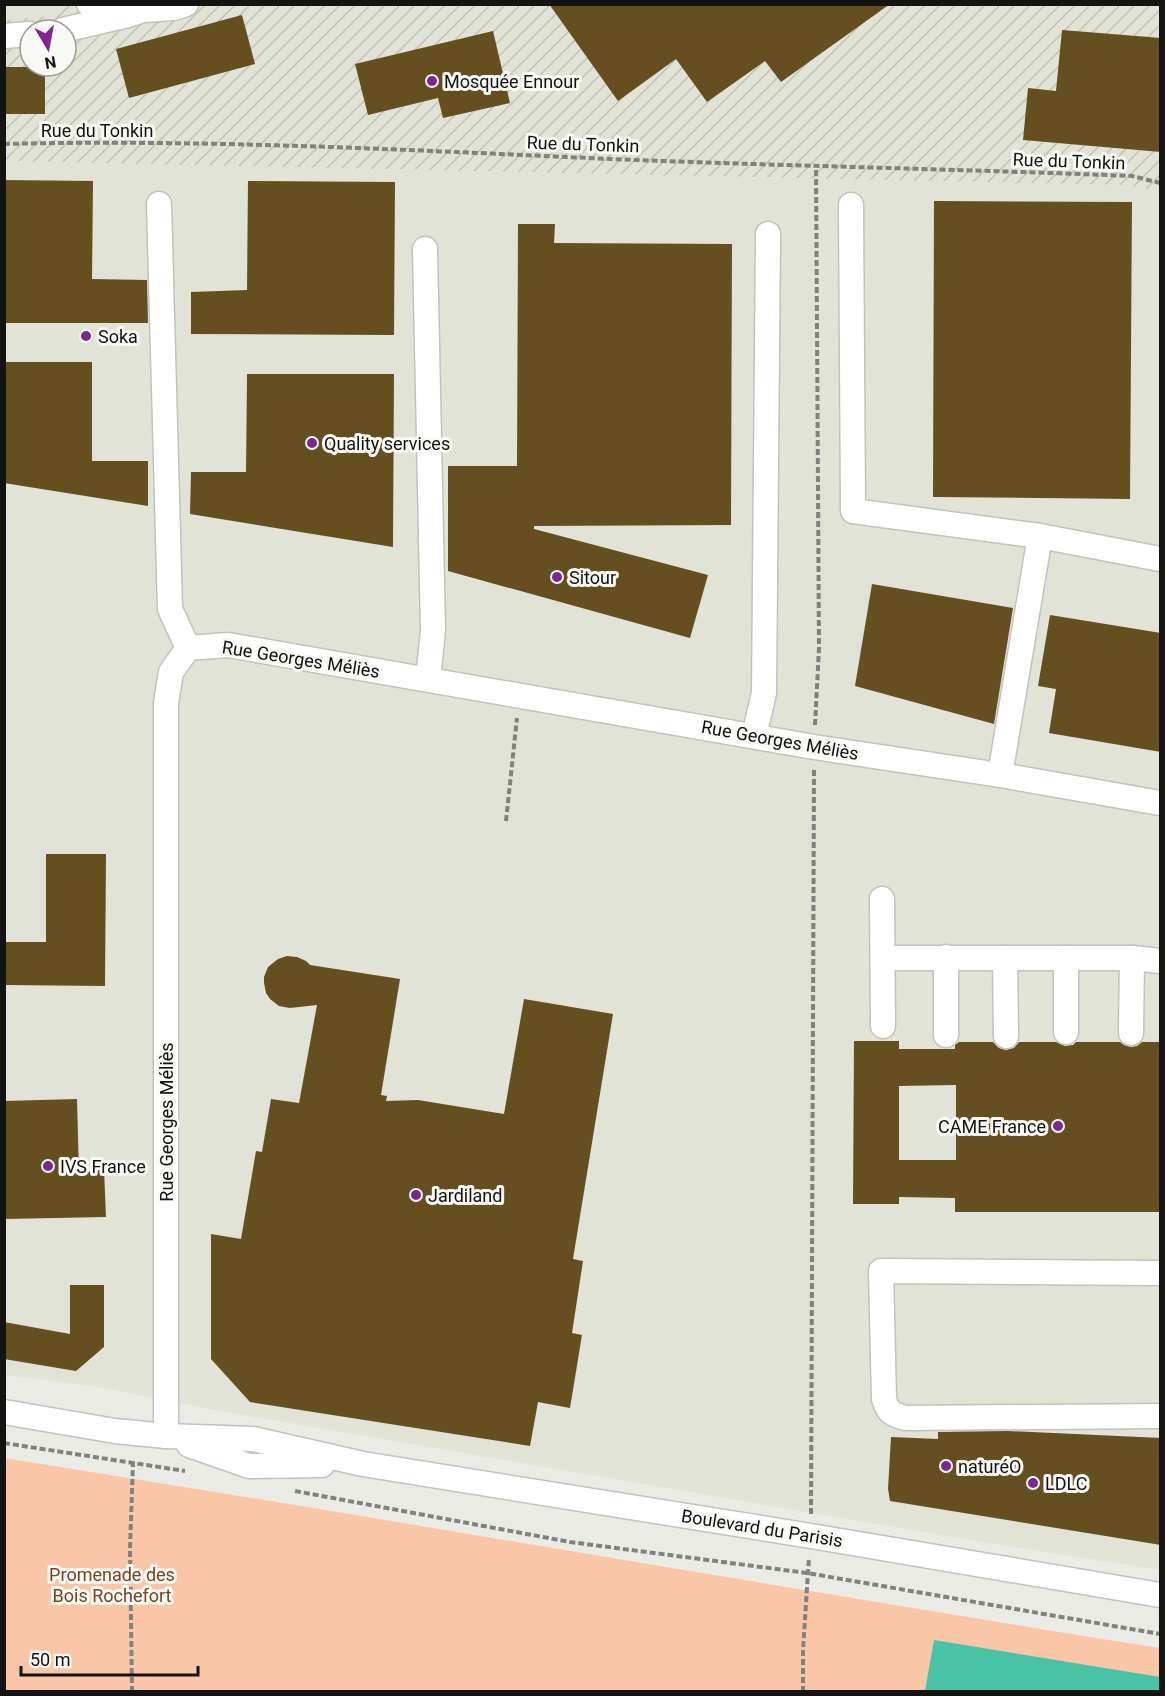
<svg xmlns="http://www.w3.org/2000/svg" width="1165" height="1696" font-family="Roboto,sans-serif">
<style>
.built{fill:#e1e3d6}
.industrial{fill:url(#industrial-furrows);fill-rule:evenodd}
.park{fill:#f9c6a7}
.water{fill:#49c3a5}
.building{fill:#654f21;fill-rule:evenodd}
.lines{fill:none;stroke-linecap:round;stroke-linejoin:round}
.minor-casing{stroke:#c2c3be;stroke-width:27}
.path{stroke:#81817e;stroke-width:4;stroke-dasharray:6 3;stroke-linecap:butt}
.minor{stroke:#fff;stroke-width:24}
.poi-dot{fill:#802490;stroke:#f8f9f4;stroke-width:2}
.labels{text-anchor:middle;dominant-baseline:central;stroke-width:6;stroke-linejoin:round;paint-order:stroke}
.poi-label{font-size:18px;fill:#131312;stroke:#f8f9f4;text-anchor:start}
.street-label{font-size:18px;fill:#131312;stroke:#f8f9f4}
.park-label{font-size:18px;fill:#784420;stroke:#f8f9f4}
</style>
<defs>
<pattern id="industrial-furrows" width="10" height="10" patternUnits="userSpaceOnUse" patternTransform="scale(1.5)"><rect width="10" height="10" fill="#e1e3d6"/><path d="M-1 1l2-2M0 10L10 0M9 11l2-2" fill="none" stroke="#c0c2b7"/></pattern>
</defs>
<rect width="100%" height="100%" fill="#ebebe6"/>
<!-- built -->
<g class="built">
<path d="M 5,5 L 60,5 L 59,15 L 5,20 Z"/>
<path d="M 5,161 L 1125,185 L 1160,191 L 1160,1570 L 969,1540 L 225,1412 L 92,1386 L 5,1375 Z"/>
</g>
<!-- industrial -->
<path class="industrial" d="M 60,5 L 1160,5 L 1160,191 L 1125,185 L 5,161 L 5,20 L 59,15 ZM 30,30 L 66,30 L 66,66 L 30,66 Z"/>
<!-- park -->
<path class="park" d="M 4,1458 C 390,1519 775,1587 1160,1648 L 1160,1691 L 5,1691 Z"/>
<!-- water -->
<path class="water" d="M 934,1640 L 1160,1677 L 1160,1691 L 925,1691 Z"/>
<!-- building -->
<g class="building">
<path d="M 549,4 L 890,4 L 781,82 L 765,61 L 707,102 L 676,59 L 618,101 Z"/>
<path d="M 242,15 L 255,64 L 129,98 L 116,49 Z"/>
<path d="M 1062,30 L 1161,38 L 1161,152 L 1023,140 L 1028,88 L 1056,91 Z"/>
<path d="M 493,31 L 510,103 L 443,118 L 438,98 L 368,115 L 355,64 Z"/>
<rect x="4" y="67" width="41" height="47"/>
<path d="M 4,180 L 93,181 L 92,279 L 147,280 L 148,323 L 4,323 Z"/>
<path d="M 248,181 L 395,182 L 394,335 L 191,334 L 191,292 L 247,290 Z"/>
<path d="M 934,201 L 1132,202 L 1130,499 L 933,497 Z"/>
<path d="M 518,224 L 555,224 L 554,243 L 732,244 L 731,525 L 534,526 L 534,529 L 708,575 L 690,638 L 448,571 L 448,466 L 517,466 Z"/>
<path d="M 4,362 L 92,362 L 92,461 L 148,461 L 148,506 L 4,483 Z"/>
<path d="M 247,374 L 394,374 L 393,547 L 190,514 L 191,472 L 246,472 Z"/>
<path d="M 872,584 L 1013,608 L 994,724 L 855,686 Z"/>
<path d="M 1050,615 L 1161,633 L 1161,752 L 1049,733 L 1056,689 L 1038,686 Z"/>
<path d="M 46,854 L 106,854 L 105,986 L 4,985 L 4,942 L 46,942 Z"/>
<path d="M 287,956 L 297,957 L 306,961 L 310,965 L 400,979 L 381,1095 L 387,1096 L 386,1101 L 418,1100 L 504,1114 L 524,999 L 613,1014 L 573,1259 L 583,1261 L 572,1333 L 582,1335 L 570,1408 L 538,1402 L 530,1446 L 250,1402 L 211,1359 L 211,1234 L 241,1239 L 256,1151 L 262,1152 L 271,1099 L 299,1103 L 317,1005 L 290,1008 L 279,1006 L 270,999 L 266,993 L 264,983 L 264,977 L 268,967 L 278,959 Z"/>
<path d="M 854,1041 L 899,1041 L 899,1049 L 955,1049 L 955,1045 L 959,1042 L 993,1042 L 999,1048 L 1006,1050 L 1014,1048 L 1019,1042 L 1056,1042 L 1065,1046 L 1073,1045 L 1076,1042 L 1120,1042 L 1124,1045 L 1131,1047 L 1137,1046 L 1142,1042 L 1161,1042 L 1161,1212 L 955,1212 L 955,1198 L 899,1197 L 899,1204 L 853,1204 ZM 956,1085 L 956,1160 L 899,1160 L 899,1086 Z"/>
<path d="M 77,1099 L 79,1173 L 104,1169 L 106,1217 L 4,1219 L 4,1101 Z"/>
<path d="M 70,1285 L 104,1285 L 104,1347 L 76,1371 L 4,1359 L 4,1322 L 70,1334 Z"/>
<path d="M 1008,1431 L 1161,1438 L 1161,1545 L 890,1501 L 888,1489 L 891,1437 L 938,1439 L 938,1432 Z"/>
</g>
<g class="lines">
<defs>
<g id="minor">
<path d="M 89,4 C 107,18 131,20 150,4"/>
<path d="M 144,10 L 174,8 L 186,4"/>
<path d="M 63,30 L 128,15"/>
<path d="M 4,36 L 30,34"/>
<path d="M 159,204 L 170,609 L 188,648"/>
<path d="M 851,205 L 853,511 L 1040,536 L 1160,559"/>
<path d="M 425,249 L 433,631 L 428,679"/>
<path d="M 754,736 L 764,693 L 768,234"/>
<path d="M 1000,775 L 1040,536"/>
<path d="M 882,899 L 883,1026"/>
<path d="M 883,958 L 1132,958 L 1160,961"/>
<path d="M 1005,958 L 1006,1036"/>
<path d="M 1066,958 L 1066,1032"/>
<path d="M 1131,1033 L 1132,958"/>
<path d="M 946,1035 L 946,957"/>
<path d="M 1160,1273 L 881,1271 L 884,1399 C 888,1412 891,1414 905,1418 L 1160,1416"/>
<path d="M 4,1412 L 115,1431 L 166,1436 L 253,1439 L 363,1464 L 811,1536 L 1160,1595"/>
<path d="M 166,1436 L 166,703 L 171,672 L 188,648 L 228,645 L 814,747 L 1000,775 L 1160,803"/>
<path d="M 189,1445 L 249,1466 L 322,1465"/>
</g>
</defs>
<!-- minor casing -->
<use href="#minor" class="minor-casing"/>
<!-- path -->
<g class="path">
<path d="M 4,144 C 207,139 409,150 611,159 C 784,166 958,169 1132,176 L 1160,183"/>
<path d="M 815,725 L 819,648 L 816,166"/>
<path d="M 506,821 L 517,718"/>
<path d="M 4,1443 L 185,1471"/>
<path d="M 295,1491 L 570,1542 L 807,1573 L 1160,1634"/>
<path d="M 811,1514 L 814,769"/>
<path d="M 132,1692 L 130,1549 L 133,1462"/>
<path d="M 803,1692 L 803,1650 L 809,1557"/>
</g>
<!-- minor -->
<use href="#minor" class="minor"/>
</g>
<!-- markers -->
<g class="poi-dot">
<circle cx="432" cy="81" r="6"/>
<circle cx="86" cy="336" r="6"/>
<circle cx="312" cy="443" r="6"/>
<circle cx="557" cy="577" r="6"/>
<circle cx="1058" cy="1126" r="6"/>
<circle cx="48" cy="1166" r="6"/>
<circle cx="416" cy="1195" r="6"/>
<circle cx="946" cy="1466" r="6"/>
<circle cx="1033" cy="1483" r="6"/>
</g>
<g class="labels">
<!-- poi labels -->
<g class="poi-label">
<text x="444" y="81">Mosquée Ennour</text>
<text x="98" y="336">Soka</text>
<text x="324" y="443">Quality services</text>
<text x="569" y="577">Sitour</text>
<text x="1046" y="1126" text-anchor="end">CAME France</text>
<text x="60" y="1166">IVS France</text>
<text x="428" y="1195">Jardiland</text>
<text x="958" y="1466">naturéO</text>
<text x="1045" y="1483">LDLC</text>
</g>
<!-- street labels -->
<g class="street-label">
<text x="97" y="130">Rue du Tonkin</text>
<text transform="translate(583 144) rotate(2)">Rue du Tonkin</text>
<text transform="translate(1069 161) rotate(2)">Rue du Tonkin</text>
<text transform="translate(301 659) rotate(9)">Rue Georges Méliès</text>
<text transform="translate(780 740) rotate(10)">Rue Georges Méliès</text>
<text transform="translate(166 1122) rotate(-90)">Rue Georges Méliès</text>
<text transform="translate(762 1528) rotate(9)">Boulevard du Parisis</text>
</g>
<!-- park labels -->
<g class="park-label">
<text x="112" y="1574">Promenade des<tspan x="112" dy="21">Bois Rochefort</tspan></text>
</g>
</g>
<!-- border -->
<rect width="1165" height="1696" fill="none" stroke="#131312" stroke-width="12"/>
<!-- north arrow -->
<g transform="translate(48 48) rotate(170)"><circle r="28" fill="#f8f9f4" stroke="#9c9d9a" stroke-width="1.5"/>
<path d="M0-4.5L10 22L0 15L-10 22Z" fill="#802490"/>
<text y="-9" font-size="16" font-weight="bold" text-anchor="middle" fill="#131312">N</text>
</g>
<!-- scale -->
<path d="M21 1666v9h177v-9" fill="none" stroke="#131312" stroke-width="3"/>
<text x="30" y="1666" font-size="18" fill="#131312" stroke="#f8f9f4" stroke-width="4.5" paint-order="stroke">50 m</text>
</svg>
